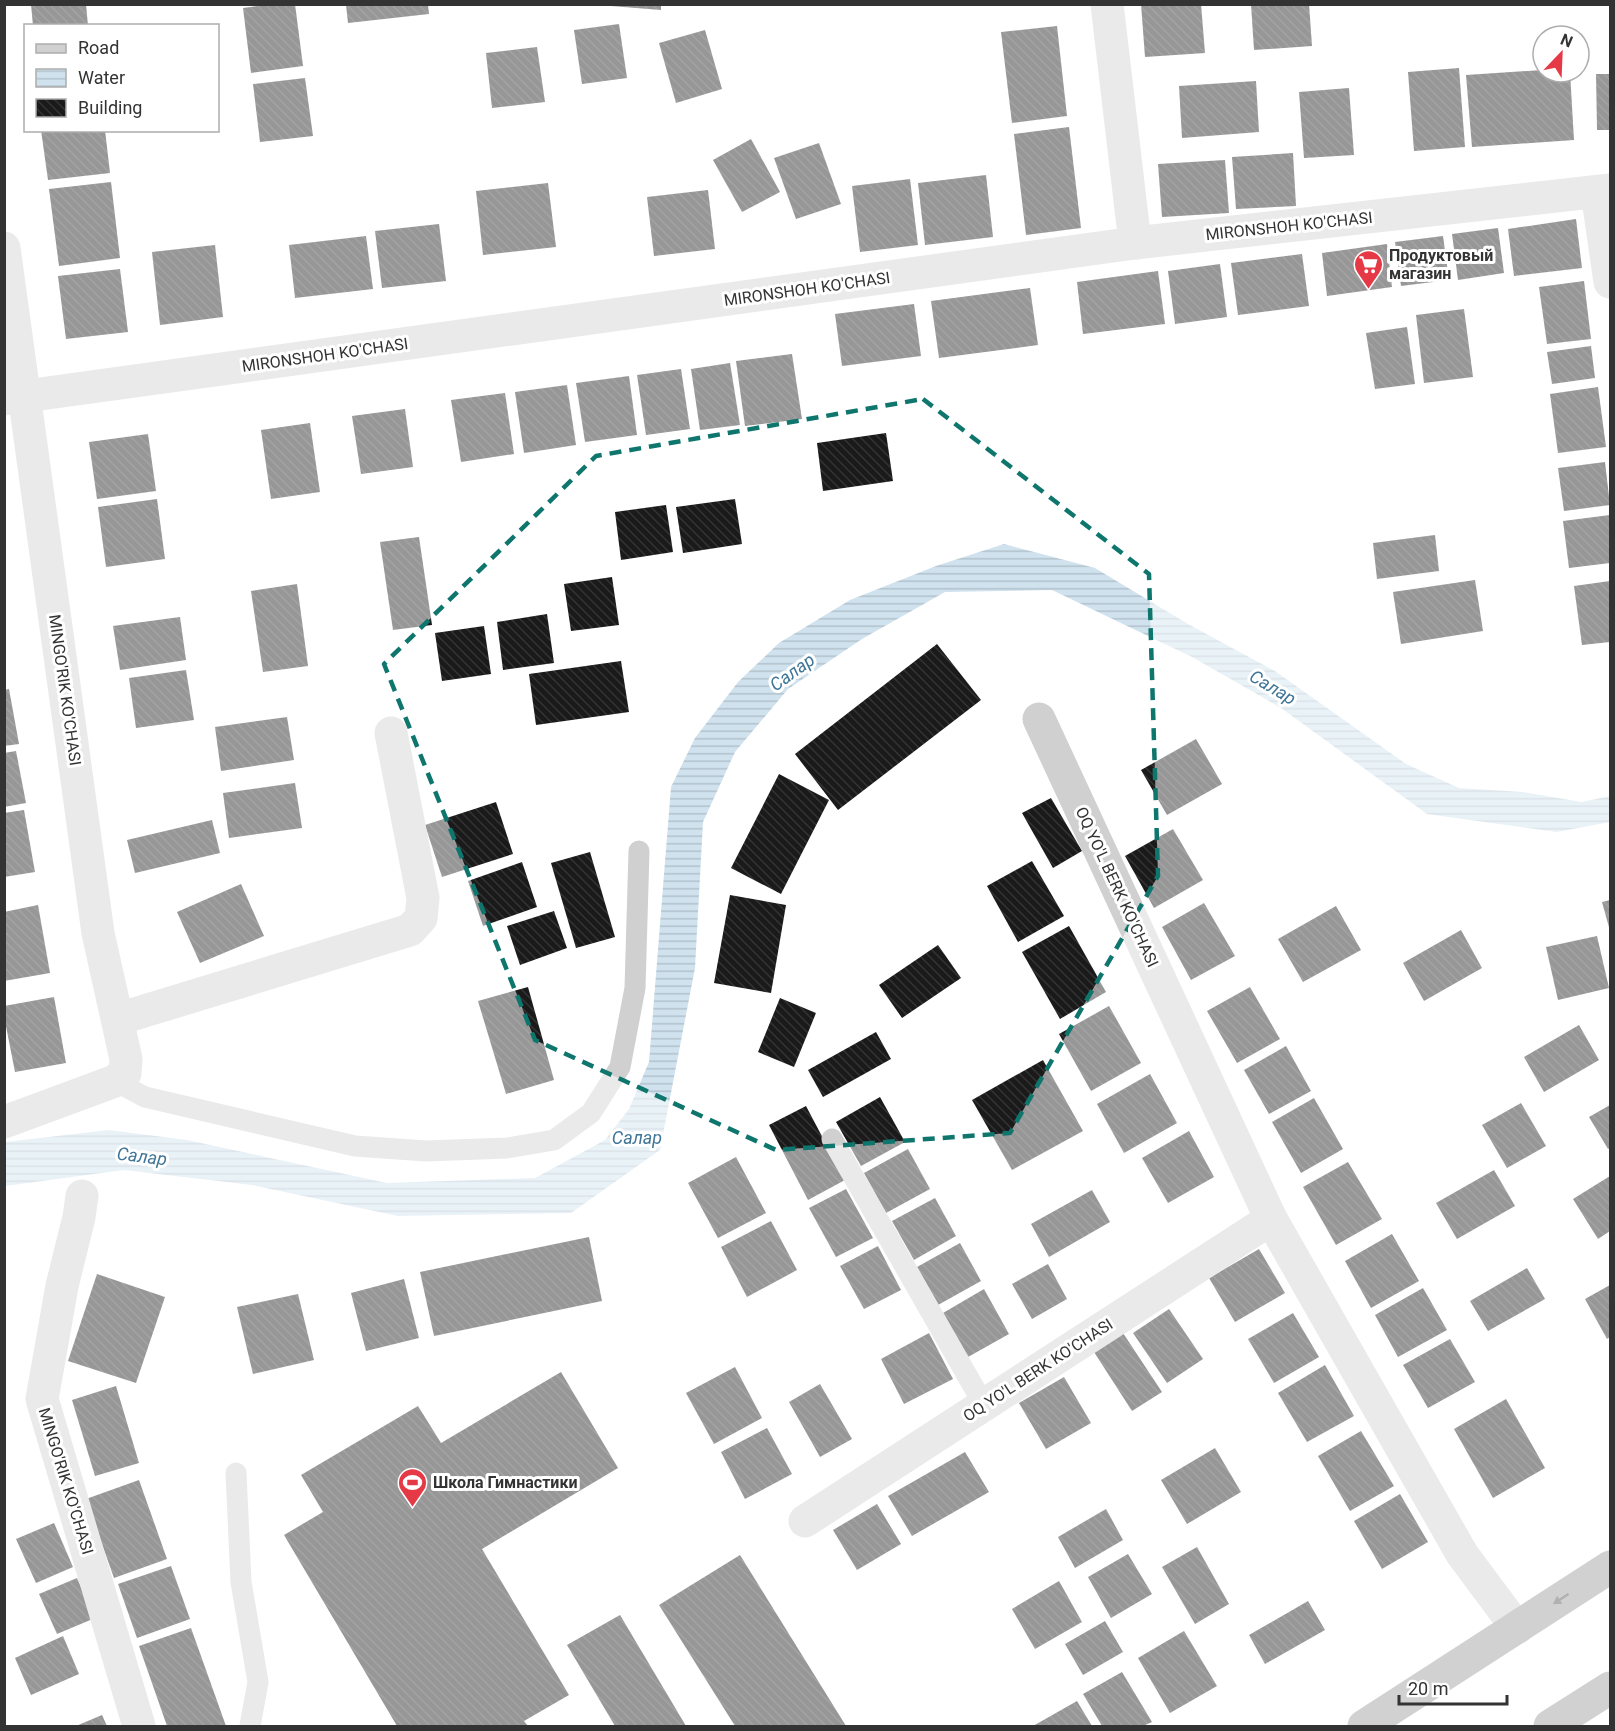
<svg xmlns="http://www.w3.org/2000/svg" width="1615" height="1731" font-family="Roboto,sans-serif">
<style>
.water{fill:url(#water-rules)}
.building{fill:url(#building-back-hatch)}
.lines{fill:none;stroke-linecap:round;stroke-linejoin:round}
.lane{stroke:#d0d0d0;stroke-width:21}
.street{stroke:#d0d0d0;stroke-width:33}
.highway{stroke:#9a9a9a;stroke-width:33}
.oneway{fill:#525252}
.marked{fill:none;stroke:#0f766e;stroke-width:4.5;stroke-dasharray:12 8;stroke-linejoin:round}
.labels{text-anchor:middle;dominant-baseline:central;stroke-width:6;stroke-linejoin:round;paint-order:stroke}
.street-label{font-size:16px;fill:#333;stroke:#fff}
.poi-label{font-size:16px;font-weight:bold;fill:#333;stroke:#fff;text-anchor:start}
.water-label{font-size:18px;font-style:italic;fill:#3f7597;stroke:#fff}
</style>
<defs>
<pattern id="water-rules" width="6" height="5" patternUnits="userSpaceOnUse" patternTransform="scale(1.5)"><rect width="6" height="5" fill="#cfe2ee"/><path d="M0 2.5h6" fill="none" stroke="#b2c2cd"/></pattern>
<pattern id="building-back-hatch" width="6" height="6" patternUnits="userSpaceOnUse" patternTransform="scale(1.5)"><rect width="6" height="6" fill="#1a1a1a"/><path d="M-1 5l2 2M0 0l6 6M5-1l2 2" fill="none" stroke="#333"/></pattern>
</defs>
<rect width="100%" height="100%" fill="#fff"/>
<!-- water -->
<path class="water" d="M 1004,544 L 1095,568 L 1188,624 L 1275,671 L 1406,764 L 1459,788 L 1522,792 L 1582,802 L 1610,796 L 1610,822 L 1557,832 L 1427,814 L 1281,708 L 1192,657 L 1052,590 L 945,592 L 862,639 L 788,689 L 735,752 L 703,822 L 695,968 L 660,1150 L 571,1213 L 398,1216 L 252,1185 L 124,1170 L 5,1186 L 5,1142 L 109,1130 L 187,1140 L 387,1183 L 535,1178 L 605,1140 L 629,1109 L 649,1062 L 671,787 L 695,738 L 738,682 L 779,643 L 850,600 L 936,566 Z"/>
<!-- building -->
<g class="building">
<path d="M 31,4 L 86,4 L 88,26 L 33,26 Z"/>
<path d="M 274,4 L 295,4 L 303,66 L 251,73 L 243,8 Z"/>
<path d="M 611,4 L 661,4 L 661,10 L 611,6 Z"/>
<path d="M 1141,4 L 1201,4 L 1205,53 L 1145,57 Z"/>
<path d="M 1251,4 L 1309,4 L 1312,46 L 1254,50 Z"/>
<path d="M 346,5 L 428,5 L 429,14 L 348,23 Z"/>
<path d="M 619,24 L 627,78 L 582,84 L 574,30 Z"/>
<path d="M 1057,26 L 1067,116 L 1012,123 L 1001,32 Z"/>
<path d="M 705,30 L 722,89 L 676,103 L 659,43 Z"/>
<path d="M 537,47 L 545,102 L 492,108 L 486,53 Z"/>
<path d="M 1459,68 L 1465,147 L 1414,151 L 1408,72 Z"/>
<path d="M 1543,70 L 1543,72 L 1570,72 L 1574,140 L 1472,147 L 1466,75 Z"/>
<path d="M 1596,74 L 1610,74 L 1610,130 L 1597,130 Z"/>
<path d="M 305,78 L 313,136 L 260,142 L 253,84 Z"/>
<path d="M 1256,81 L 1259,132 L 1182,138 L 1179,86 Z"/>
<path d="M 1349,88 L 1354,155 L 1304,158 L 1299,92 Z"/>
<path d="M 1069,127 L 1081,228 L 1026,235 L 1014,134 Z"/>
<path d="M 41,130 L 105,130 L 110,173 L 48,180 Z"/>
<path d="M 751,139 L 780,192 L 742,212 L 713,160 Z"/>
<path d="M 819,143 L 841,204 L 796,219 L 774,158 Z"/>
<path d="M 1293,153 L 1296,206 L 1236,209 L 1232,157 Z"/>
<path d="M 1225,160 L 1229,213 L 1162,217 L 1158,164 Z"/>
<path d="M 986,175 L 993,237 L 925,245 L 918,183 Z"/>
<path d="M 910,179 L 918,245 L 860,252 L 852,186 Z"/>
<path d="M 111,182 L 120,258 L 59,266 L 49,189 Z"/>
<path d="M 548,183 L 556,247 L 483,255 L 476,191 Z"/>
<path d="M 708,190 L 715,249 L 654,256 L 647,197 Z"/>
<path d="M 1576,219 L 1582,268 L 1514,276 L 1508,229 Z"/>
<path d="M 439,224 L 446,281 L 382,288 L 375,231 Z"/>
<path d="M 1498,228 L 1504,273 L 1458,280 L 1452,234 Z"/>
<path d="M 366,236 L 373,289 L 295,298 L 289,245 Z"/>
<path d="M 1443,236 L 1449,280 L 1401,286 L 1395,242 Z"/>
<path d="M 1387,244 L 1392,287 L 1327,296 L 1322,253 Z"/>
<path d="M 215,245 L 223,317 L 160,325 L 152,252 Z"/>
<path d="M 1302,254 L 1309,306 L 1238,315 L 1231,263 Z"/>
<path d="M 1220,264 L 1227,317 L 1175,324 L 1168,271 Z"/>
<path d="M 120,269 L 128,332 L 66,339 L 58,276 Z"/>
<path d="M 1158,271 L 1165,324 L 1083,334 L 1077,282 Z"/>
<path d="M 1584,281 L 1591,339 L 1547,344 L 1539,287 Z"/>
<path d="M 1030,288 L 1038,345 L 939,358 L 931,301 Z"/>
<path d="M 914,304 L 921,356 L 842,366 L 835,314 Z"/>
<path d="M 1464,309 L 1473,377 L 1424,383 L 1416,315 Z"/>
<path d="M 1407,327 L 1415,384 L 1375,389 L 1366,333 Z"/>
<path d="M 1591,346 L 1595,378 L 1552,384 L 1547,352 Z"/>
<path d="M 792,354 L 802,419 L 745,426 L 736,361 Z"/>
<path d="M 730,363 L 740,425 L 700,430 L 691,369 Z"/>
<path d="M 681,369 L 690,429 L 646,435 L 637,375 Z"/>
<path d="M 629,376 L 637,435 L 585,442 L 576,383 Z"/>
<path d="M 567,385 L 576,445 L 524,453 L 515,392 Z"/>
<path d="M 1598,387 L 1606,447 L 1558,453 L 1550,394 Z"/>
<path d="M 505,393 L 514,454 L 461,462 L 451,400 Z"/>
<path d="M 405,409 L 413,467 L 361,474 L 352,416 Z"/>
<path d="M 310,423 L 320,492 L 271,499 L 261,430 Z"/>
<path d="M 886,433 L 893,481 L 823,491 L 817,443 Z"/>
<path d="M 148,434 L 156,491 L 97,499 L 89,442 Z"/>
<path d="M 1605,462 L 1610,505 L 1564,511 L 1558,468 Z"/>
<path d="M 157,499 L 165,559 L 106,567 L 98,507 Z"/>
<path d="M 735,499 L 742,544 L 683,553 L 676,507 Z"/>
<path d="M 666,505 L 673,552 L 621,560 L 615,512 Z"/>
<path d="M 1610,515 L 1610,563 L 1569,568 L 1563,521 Z"/>
<path d="M 1435,535 L 1439,571 L 1377,579 L 1373,543 Z"/>
<path d="M 419,537 L 432,625 L 393,630 L 380,542 Z"/>
<path d="M 612,577 L 619,625 L 571,631 L 564,584 Z"/>
<path d="M 1475,580 L 1483,631 L 1401,644 L 1393,592 Z"/>
<path d="M 1610,581 L 1610,642 L 1582,645 L 1574,586 Z"/>
<path d="M 297,584 L 308,666 L 263,672 L 251,591 Z"/>
<path d="M 547,614 L 554,663 L 503,670 L 497,622 Z"/>
<path d="M 180,617 L 186,660 L 120,670 L 113,626 Z"/>
<path d="M 484,626 L 491,674 L 442,681 L 435,633 Z"/>
<path d="M 937,644 L 981,700 L 838,810 L 795,754 Z"/>
<path d="M 621,661 L 629,712 L 536,725 L 529,674 Z"/>
<path d="M 186,670 L 194,720 L 136,728 L 129,678 Z"/>
<path d="M 9,689 L 19,744 L 4,746 L 4,690 Z"/>
<path d="M 287,717 L 294,760 L 221,771 L 215,727 Z"/>
<path d="M 1196,739 L 1222,784 L 1167,815 L 1141,770 Z"/>
<path d="M 16,751 L 26,803 L 4,807 L 4,753 Z"/>
<path d="M 779,774 L 829,800 L 781,894 L 731,868 Z"/>
<path d="M 295,783 L 302,828 L 229,838 L 223,793 Z"/>
<path d="M 1051,798 L 1082,851 L 1053,868 L 1022,813 Z"/>
<path d="M 496,802 L 513,854 L 442,877 L 425,825 Z"/>
<path d="M 24,810 L 35,872 L 4,877 L 4,813 Z"/>
<path d="M 212,820 L 220,853 L 135,873 L 127,840 Z"/>
<path d="M 1173,829 L 1203,880 L 1154,908 L 1125,856 Z"/>
<path d="M 590,852 L 615,937 L 576,948 L 551,863 Z"/>
<path d="M 1032,861 L 1064,916 L 1018,942 L 987,886 Z"/>
<path d="M 522,862 L 537,907 L 483,926 L 468,881 Z"/>
<path d="M 241,884 L 264,936 L 200,963 L 177,912 Z"/>
<path d="M 730,895 L 786,905 L 771,993 L 714,983 Z"/>
<path d="M 1610,900 L 1610,931 L 1602,902 Z"/>
<path d="M 1204,903 L 1235,956 L 1191,980 L 1162,927 Z"/>
<path d="M 38,905 L 50,973 L 4,981 L 4,912 Z"/>
<path d="M 1336,906 L 1361,950 L 1303,982 L 1278,939 Z"/>
<path d="M 554,911 L 567,948 L 520,965 L 507,926 Z"/>
<path d="M 1069,926 L 1106,992 L 1060,1019 L 1022,952 Z"/>
<path d="M 1461,930 L 1482,968 L 1424,1001 L 1403,963 Z"/>
<path d="M 1597,936 L 1609,988 L 1558,1000 L 1546,947 Z"/>
<path d="M 938,945 L 961,978 L 902,1018 L 879,985 Z"/>
<path d="M 528,987 L 554,1080 L 506,1094 L 478,1001 Z"/>
<path d="M 1250,987 L 1280,1039 L 1237,1063 L 1207,1011 Z"/>
<path d="M 54,997 L 66,1063 L 15,1072 L 4,1016 L 4,1006 Z"/>
<path d="M 780,998 L 816,1013 L 794,1067 L 758,1052 Z"/>
<path d="M 1109,1006 L 1141,1063 L 1091,1091 L 1059,1034 Z"/>
<path d="M 1579,1025 L 1599,1060 L 1544,1092 L 1524,1057 Z"/>
<path d="M 876,1032 L 891,1059 L 823,1097 L 808,1070 Z"/>
<path d="M 1286,1046 L 1311,1091 L 1269,1114 L 1244,1070 Z"/>
<path d="M 1043,1060 L 1083,1131 L 1012,1170 L 972,1100 Z"/>
<path d="M 1150,1074 L 1177,1123 L 1124,1153 L 1097,1104 Z"/>
<path d="M 880,1097 L 905,1142 L 861,1166 L 836,1122 Z"/>
<path d="M 1314,1098 L 1343,1149 L 1301,1173 L 1272,1122 Z"/>
<path d="M 1521,1103 L 1546,1146 L 1507,1168 L 1482,1125 Z"/>
<path d="M 1610,1105 L 1610,1148 L 1608,1149 L 1589,1117 Z"/>
<path d="M 806,1106 L 845,1180 L 808,1200 L 769,1125 Z"/>
<path d="M 1189,1131 L 1214,1177 L 1168,1203 L 1142,1158 Z"/>
<path d="M 908,1149 L 930,1189 L 886,1213 L 864,1173 Z"/>
<path d="M 736,1157 L 766,1213 L 718,1238 L 688,1183 Z"/>
<path d="M 1348,1162 L 1382,1219 L 1336,1245 L 1303,1187 Z"/>
<path d="M 1494,1170 L 1515,1206 L 1457,1239 L 1436,1203 Z"/>
<path d="M 1610,1176 L 1610,1231 L 1598,1239 L 1573,1199 Z"/>
<path d="M 846,1189 L 873,1238 L 836,1257 L 809,1208 Z"/>
<path d="M 1092,1190 L 1110,1222 L 1049,1257 L 1031,1224 Z"/>
<path d="M 935,1198 L 956,1236 L 914,1260 L 892,1221 Z"/>
<path d="M 771,1221 L 797,1270 L 747,1297 L 721,1247 Z"/>
<path d="M 1392,1234 L 1419,1281 L 1371,1308 L 1345,1261 Z"/>
<path d="M 589,1237 L 602,1301 L 434,1336 L 420,1272 Z"/>
<path d="M 960,1243 L 981,1281 L 938,1305 L 917,1267 Z"/>
<path d="M 878,1246 L 901,1290 L 864,1309 L 840,1266 Z"/>
<path d="M 1259,1249 L 1285,1293 L 1235,1322 L 1209,1278 Z"/>
<path d="M 1048,1264 L 1067,1299 L 1032,1319 L 1012,1284 Z"/>
<path d="M 1527,1268 L 1545,1299 L 1488,1331 L 1470,1301 Z"/>
<path d="M 97,1274 L 165,1297 L 136,1383 L 68,1361 Z"/>
<path d="M 404,1279 L 419,1338 L 366,1351 L 351,1293 Z"/>
<path d="M 1610,1285 L 1610,1337 L 1607,1339 L 1585,1299 Z"/>
<path d="M 1423,1288 L 1447,1330 L 1398,1357 L 1375,1315 Z"/>
<path d="M 984,1289 L 1009,1334 L 968,1357 L 943,1313 Z"/>
<path d="M 298,1294 L 314,1360 L 253,1374 L 237,1307 Z"/>
<path d="M 1169,1309 L 1203,1359 L 1167,1383 L 1133,1333 Z"/>
<path d="M 1293,1313 L 1319,1357 L 1274,1383 L 1248,1339 Z"/>
<path d="M 929,1333 L 953,1379 L 904,1404 L 881,1359 Z"/>
<path d="M 1123,1333 L 1162,1392 L 1132,1411 L 1094,1352 Z"/>
<path d="M 1450,1339 L 1475,1382 L 1428,1408 L 1403,1365 Z"/>
<path d="M 1325,1365 L 1354,1416 L 1307,1442 L 1278,1393 Z"/>
<path d="M 735,1367 L 762,1418 L 714,1444 L 686,1393 Z"/>
<path d="M 561,1372 L 618,1468 L 482,1549 L 569,1695 L 524,1721 L 528,1726 L 397,1726 L 284,1535 L 323,1512 L 301,1475 L 418,1406 L 441,1443 Z"/>
<path d="M 1064,1377 L 1091,1423 L 1046,1449 L 1019,1403 Z"/>
<path d="M 820,1384 L 852,1439 L 820,1457 L 789,1402 Z"/>
<path d="M 116,1386 L 139,1463 L 95,1476 L 72,1400 Z"/>
<path d="M 1506,1399 L 1545,1468 L 1493,1498 L 1454,1429 Z"/>
<path d="M 767,1428 L 792,1474 L 745,1499 L 721,1452 Z"/>
<path d="M 1361,1431 L 1394,1486 L 1350,1511 L 1318,1456 Z"/>
<path d="M 1215,1448 L 1241,1492 L 1187,1524 L 1161,1480 Z"/>
<path d="M 965,1452 L 989,1492 L 912,1536 L 888,1496 Z"/>
<path d="M 139,1480 L 167,1559 L 114,1578 L 86,1499 Z"/>
<path d="M 1400,1494 L 1428,1542 L 1382,1569 L 1354,1521 Z"/>
<path d="M 877,1504 L 901,1544 L 857,1570 L 833,1530 Z"/>
<path d="M 1106,1509 L 1123,1540 L 1075,1568 L 1058,1537 Z"/>
<path d="M 54,1523 L 73,1567 L 36,1583 L 16,1539 Z"/>
<path d="M 1197,1547 L 1229,1604 L 1195,1624 L 1162,1567 Z"/>
<path d="M 1128,1554 L 1152,1594 L 1111,1618 L 1088,1577 Z"/>
<path d="M 740,1555 L 846,1726 L 735,1726 L 659,1605 Z"/>
<path d="M 171,1566 L 190,1619 L 137,1638 L 118,1584 Z"/>
<path d="M 77,1578 L 95,1618 L 57,1634 L 39,1594 Z"/>
<path d="M 1059,1581 L 1082,1622 L 1035,1649 L 1012,1609 Z"/>
<path d="M 1308,1601 L 1325,1630 L 1265,1664 L 1249,1635 Z"/>
<path d="M 620,1615 L 686,1726 L 615,1726 L 567,1645 Z"/>
<path d="M 1105,1621 L 1123,1652 L 1083,1675 L 1065,1644 Z"/>
<path d="M 191,1628 L 226,1726 L 167,1726 L 139,1646 Z"/>
<path d="M 1184,1631 L 1217,1686 L 1170,1713 L 1138,1658 Z"/>
<path d="M 63,1636 L 79,1674 L 31,1695 L 15,1658 Z"/>
<path d="M 1122,1672 L 1152,1722 L 1143,1726 L 1102,1726 L 1083,1694 Z"/>
<path d="M 1077,1701 L 1092,1726 L 1033,1726 Z"/>
<path d="M 102,1715 L 107,1726 L 76,1726 Z"/>
</g>
<g class="lines">
<!-- lane -->
<g class="lane">
<path d="M 115,1081 L 145,1097 L 355,1146 L 426,1151 L 507,1148 L 554,1140 L 591,1113 L 620,1067 L 635,988 L 639,851"/>
<path d="M 832,1139 L 984,1405"/>
<path d="M 236,1473 L 241,1582 L 258,1682 L 250,1726"/>
</g>
<!-- street -->
<g class="street">
<path d="M 1107,4 L 1135,243"/>
<path d="M 1597,192 L 1610,282"/>
<path d="M 4,248 L 98,933 L 126,1059 L 125,1073 L 115,1081 L 4,1122"/>
<path d="M 4,399 L 1135,243 L 1610,190"/>
<path d="M 1039,719 L 1271,1219 L 1462,1554 L 1517,1628"/>
<path d="M 118,1019 L 410,930 L 421,918 L 423,898 L 391,733"/>
<path d="M 82,1196 L 79,1217 L 62,1286 L 42,1399 L 139,1726"/>
<path d="M 805,1521 L 1271,1219"/>
</g>
<!-- highway -->
<g class="highway">
<path d="M 1364,1726 L 1610,1567"/>
<path d="M 1550,1726 L 1610,1688"/>
</g>
</g>
<!-- one-way arrows -->
<defs><path id="oneway-solid" d="M-6-.8H1V-3.2L6.5 0L1 3.2V.8H-6Z" transform="scale(1.5)"/></defs>
<use class="oneway" href="#oneway-solid" transform="translate(1561 1599) rotate(147)"/>
<!-- marked area -->
<path d="M0 0H1615V1731H0ZM 923,399 L 1149,574 L 1158,876 L 1010,1133 L 776,1150 L 535,1040 L 384,664 L 596,456 Z" fill="#fff" fill-opacity=".55" fill-rule="evenodd"/>
<path class="marked" d="M 923,399 L 1149,574 L 1158,876 L 1010,1133 L 776,1150 L 535,1040 L 384,664 L 596,456 Z"/>
<!-- icons -->
<defs>
<symbol id="supermarket-pin" viewBox="-11 -11 22 30"><path d="M0 17L-7.5 6A9.5 9.5 0 1 1 7.5 6Z" fill="#e63946" stroke="#fff"/><path d="M-6-5.5h2.5l.6 2H6L4.5 2H-2.5L-4.4-4H-6ZM-1.5 3.2a1.3 1.3 0 1 0 .1 0ZM3 3.2a1.3 1.3 0 1 0 .1 0Z" fill="#fff"/></symbol>
<symbol id="stadium-pin" viewBox="-11 -11 22 30"><path d="M0 17L-7.5 6A9.5 9.5 0 1 1 7.5 6Z" fill="#e63946" stroke="#fff"/><path d="M0-5a6.5 5 0 1 0 0 10a6.5 5 0 1 0 0-10ZM-3.5-1.8h7v3.6h-7Z" fill="#fff"/></symbol>
</defs>
<g fill-rule="evenodd">
<use href="#supermarket-pin" x="1352" y="248" width="33" height="45"/>
<use href="#stadium-pin" x="396" y="1466" width="33" height="45"/>
</g>
<g class="labels">
<!-- street labels -->
<g class="street-label">
<text transform="translate(1289 226) rotate(-6)">MIRONSHOH KO'CHASI</text>
<text transform="translate(807 289) rotate(-8)">MIRONSHOH KO'CHASI</text>
<text transform="translate(325 355) rotate(-8)">MIRONSHOH KO'CHASI</text>
<text transform="translate(65 690) rotate(82)">MINGO'RIK KO'CHASI</text>
<text transform="translate(1117 887) rotate(65)">OQ YO'L BERK KO'CHASI</text>
<text transform="translate(1038 1370) rotate(-33)">OQ YO'L BERK KO'CHASI</text>
<text transform="translate(66 1481) rotate(73)">MINGO'RIK KO'CHASI</text>
</g>
<!-- poi labels -->
<g class="poi-label">
<text x="1389" y="255">Продуктовый<tspan x="1389" dy="18">магазин</tspan></text>
<text x="433" y="1482">Школа Гимнастики</text>
</g>
<!-- water labels -->
<g class="water-label">
<text transform="translate(792 672) rotate(-36)">Салар</text>
<text transform="translate(1273 687) rotate(31)">Салар</text>
<text x="637" y="1137">Салар</text>
<text transform="translate(142 1156) rotate(7)">Салар</text>
</g>
</g>
<!-- border -->
<rect width="1615" height="1731" fill="none" stroke="#333333" stroke-width="12"/>
<!-- legend -->
<rect x="24" y="24" width="195" height="108" fill="#ffffff" stroke="#adadad" stroke-width="1.5"/>
<rect x="36" y="44" width="30" height="9" fill="#d0d0d0" stroke="#adadad" stroke-width="1.5"/>
<text x="78" y="54" font-size="18" fill="#333333">Road</text>
<rect x="36" y="69" width="30" height="18" fill="url(#water-rules)" stroke="#adadad" stroke-width="1.5"/>
<text x="78" y="84" font-size="18" fill="#333333">Water</text>
<rect x="36" y="99" width="30" height="18" fill="url(#building-back-hatch)" stroke="#adadad" stroke-width="1.5"/>
<text x="78" y="114" font-size="18" fill="#333333">Building</text>
<!-- north arrow -->
<g transform="translate(1561 54) rotate(23)"><circle r="28" fill="#ffffff" stroke="#adadad" stroke-width="1.5"/>
<path d="M0-4.5L10 22L0 15L-10 22Z" fill="#e63946"/>
<text y="-9" font-size="16" font-weight="bold" text-anchor="middle" fill="#333333">N</text>
</g>
<!-- scale -->
<path d="M1399 1695v9h108v-9" fill="none" stroke="#333333" stroke-width="3"/>
<text x="1408" y="1695" font-size="18" fill="#333333" stroke="#ffffff" stroke-width="4.5" paint-order="stroke">20 m</text>
</svg>
